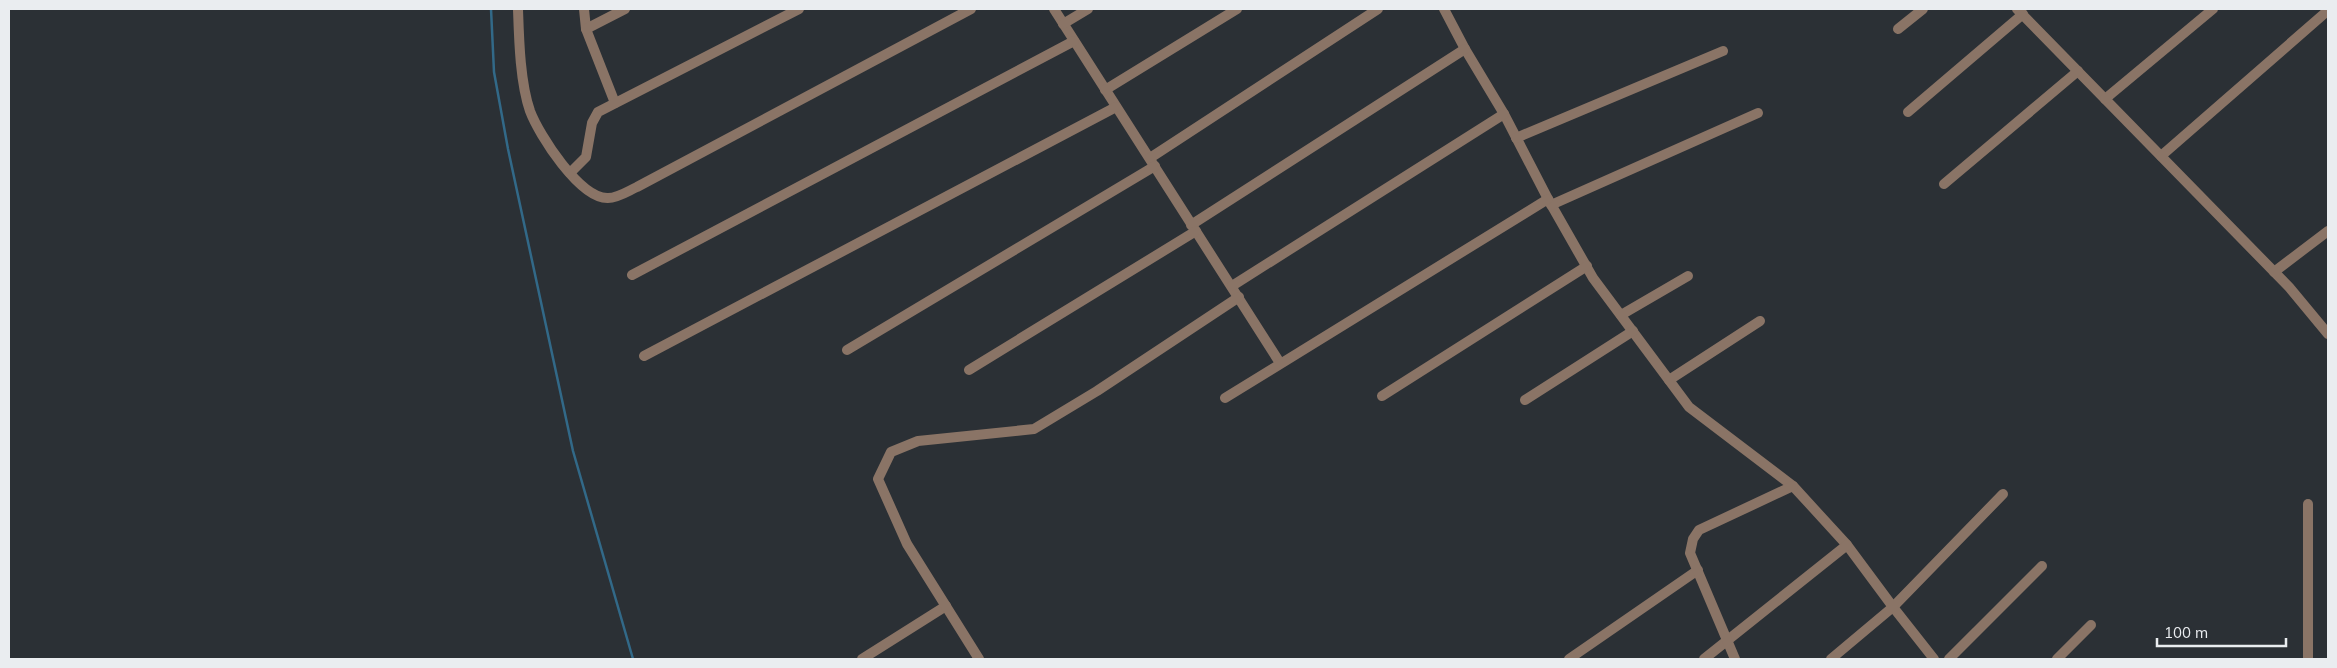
<svg xmlns="http://www.w3.org/2000/svg" width="2337" height="668" font-family="Mulish,sans-serif">
<style>
.lines{fill:none;stroke-linecap:round;stroke-linejoin:round}
.stream{stroke:#326988;stroke-width:2.5}
.minor{stroke:#8a7466;stroke-width:10}
</style>
<rect width="100%" height="100%" fill="#2b3035"/>
<g class="lines">
<!-- stream -->
<path class="stream" d="M 491,9 L 494,72 L 508,149 L 573,451 L 633,659"/>
<!-- minor -->
<g class="minor">
<path d="M 518,9 C 519,39 520,82 530,111 C 539,135 580,199 608,198 C 618,198 628,191 637,187 L 971,9"/>
<path d="M 584,9 L 586,29 L 615,103"/>
<path d="M 1054,9 L 1280,363"/>
<path d="M 1444,9 L 1465,49 L 1504,114 L 1548,199 L 1593,278 L 1689,407 L 1793,486 L 1847,545 L 1893,607 L 1934,659"/>
<path d="M 2017,9 L 2289,287 L 2328,334"/>
<path d="M 1063,24 L 1088,9"/>
<path d="M 586,29 L 625,9"/>
<path d="M 1898,29 L 1923,9"/>
<path d="M 1105,90 L 1237,9"/>
<path d="M 2105,99 L 2213,9"/>
<path d="M 1908,112 L 2023,14"/>
<path d="M 1516,138 L 1723,51"/>
<path d="M 2161,156 L 2325,13"/>
<path d="M 1150,158 L 1378,9"/>
<path d="M 570,173 L 586,157 L 592,123 L 598,112 L 799,9"/>
<path d="M 1944,184 L 2078,71"/>
<path d="M 1551,205 L 1758,113"/>
<path d="M 1191,225 L 1465,49"/>
<path d="M 2274,272 L 2328,231"/>
<path d="M 632,275 L 1074,41"/>
<path d="M 1232,286 L 1504,114"/>
<path d="M 1621,315 L 1688,276"/>
<path d="M 847,350 L 1155,166"/>
<path d="M 644,356 L 1116,107"/>
<path d="M 969,370 L 1196,231"/>
<path d="M 1669,380 L 1760,321"/>
<path d="M 1382,396 L 1587,266"/>
<path d="M 1225,398 L 1548,199"/>
<path d="M 1525,400 L 1633,331"/>
<path d="M 2308,504 L 2308,659"/>
<path d="M 862,659 L 946,606"/>
<path d="M 979,659 L 907,544 L 878,479 L 891,452 L 918,441 L 1034,429 L 1097,391 L 1239,297"/>
<path d="M 1569,659 L 1698,570"/>
<path d="M 1704,659 L 1847,545"/>
<path d="M 1735,659 L 1690,553 L 1693,539 L 1699,530 L 1793,486"/>
<path d="M 1831,659 L 1893,607 L 2003,494"/>
<path d="M 1949,659 L 2042,566"/>
<path d="M 2057,659 L 2091,625"/>
</g>
</g>
<!-- border -->
<rect width="2337" height="668" fill="none" stroke="#eaedf0" stroke-width="20"/>
<!-- scale -->
<path d="M2157 638v8h129v-8" fill="none" stroke="#eaedf0" stroke-width="2.5"/>
<text x="2164" y="638" font-size="15" fill="#eaedf0" stroke="#2b3035" stroke-width="4" paint-order="stroke">100 m</text>
</svg>
